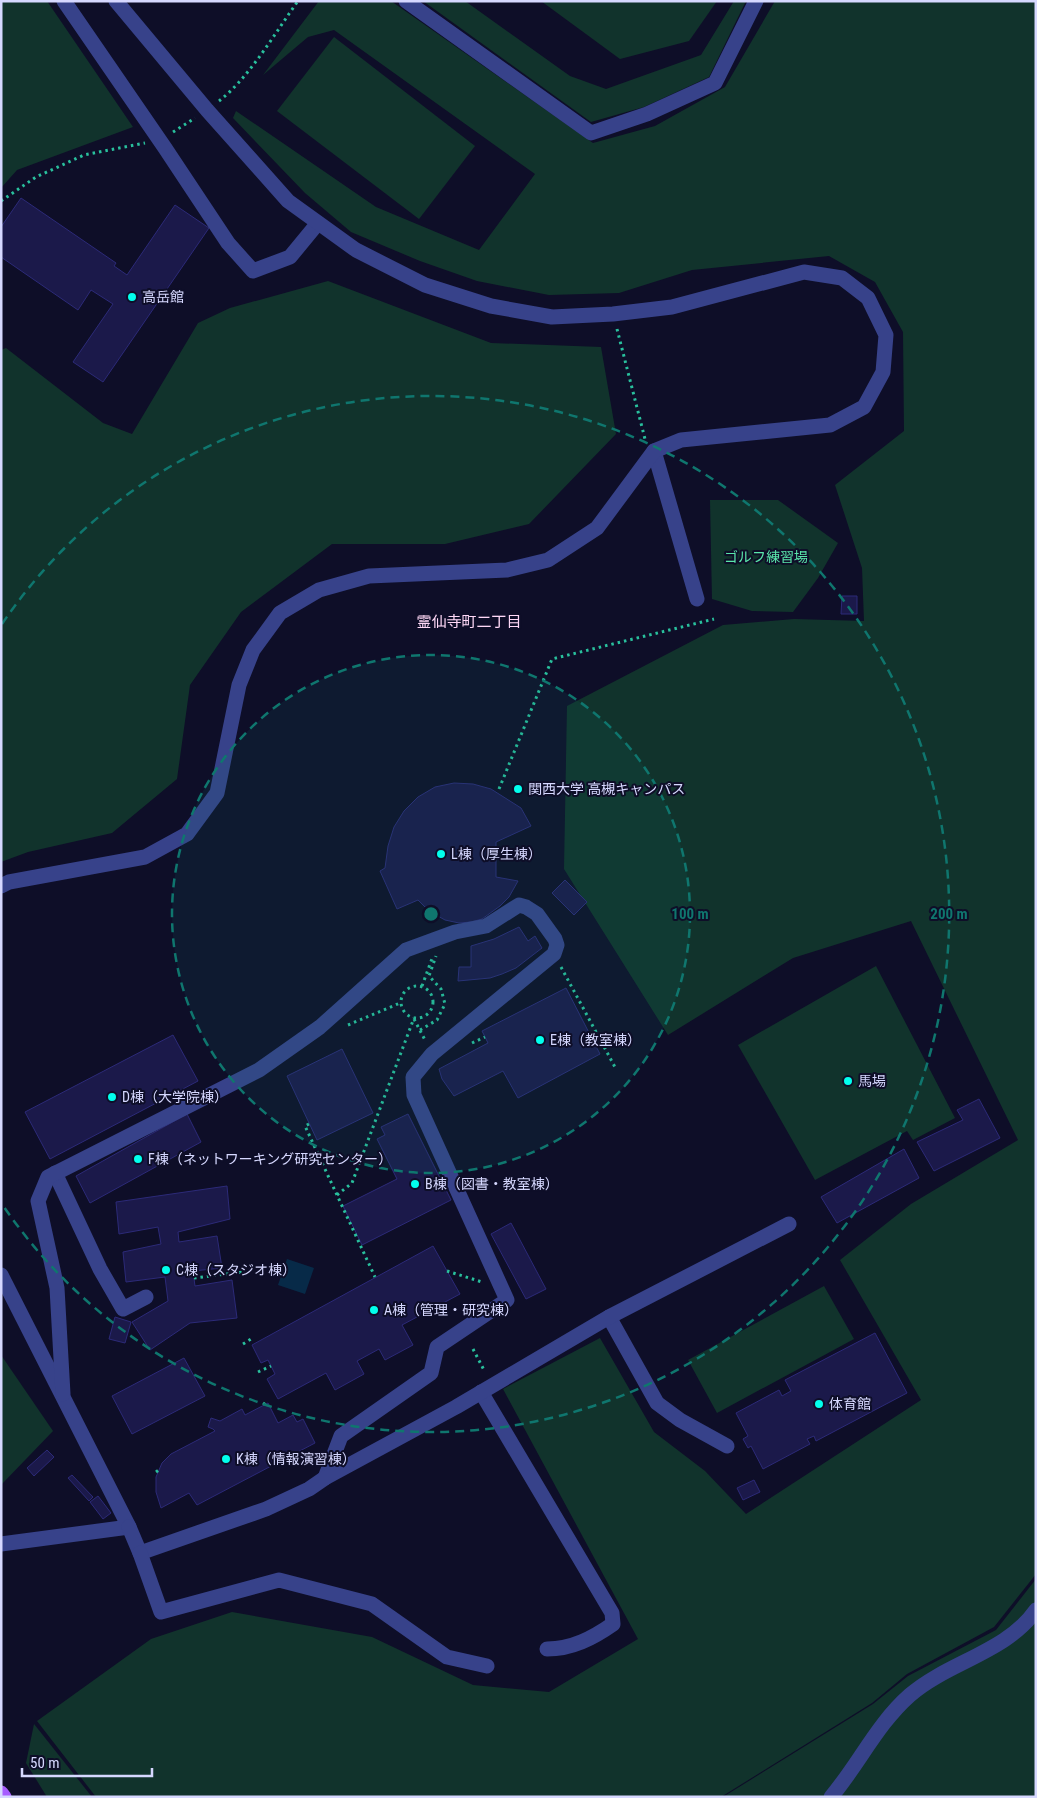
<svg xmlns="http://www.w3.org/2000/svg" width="1037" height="1798" font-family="'Roboto Condensed','Noto Sans JP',sans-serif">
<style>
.green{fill:#11332c}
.water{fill:#072a48}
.building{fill:#1b194a;stroke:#2c2a78}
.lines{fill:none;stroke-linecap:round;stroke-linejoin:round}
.path{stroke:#29c09d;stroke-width:3;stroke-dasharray:2.5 4;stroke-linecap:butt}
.minor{stroke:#37428a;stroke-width:15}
.major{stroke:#a75dff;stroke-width:15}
.ring{fill:none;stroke:#0f766e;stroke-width:2.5;stroke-dasharray:9 6}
.poi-dot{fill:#02ffed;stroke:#0e0e28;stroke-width:2}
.labels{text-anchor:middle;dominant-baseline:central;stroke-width:4;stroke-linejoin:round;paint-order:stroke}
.poi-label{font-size:14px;fill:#d6d8ff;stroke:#0e0e28;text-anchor:start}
.park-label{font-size:14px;fill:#5ae6ab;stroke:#0e0e28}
.neighbourhood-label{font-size:15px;fill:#ffd8f7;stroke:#0e0e28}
.centre{fill:#0f766e;stroke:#0e0e28;stroke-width:2.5}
.ring-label{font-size:15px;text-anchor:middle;font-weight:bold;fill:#0f766e;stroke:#0e0e28;stroke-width:4;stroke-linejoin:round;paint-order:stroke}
</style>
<rect width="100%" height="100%" fill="#0e0e28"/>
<!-- green -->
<g class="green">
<path d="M 1,1 L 47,1 L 133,127 L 17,170 L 1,188 Z"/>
<path d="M 319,1 L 391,1 L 593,143 L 655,126 L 725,87 L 775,1 L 1036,1 L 1036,1574 L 994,1627 L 907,1674 L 872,1703 L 721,1797 L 96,1797 L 37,1721 L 151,1639 L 232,1612 L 372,1637 L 473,1685 L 549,1692 L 638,1639 L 503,1389 L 600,1338 L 654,1432 L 705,1471 L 746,1514 L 921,1400 L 840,1260 L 911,1204 L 1018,1140 L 911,921 L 793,958 L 668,1035 L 564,869 L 567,706 L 723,625 L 794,619 L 864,621 L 862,568 L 835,485 L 904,431 L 903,332 L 875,282 L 829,256 L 692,270 L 619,293 L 549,295 L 477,281 L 420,261 L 351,232 L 305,193 L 233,118 L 236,111 L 376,207 L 479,250 L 535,174 L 334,30 L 308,37 L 263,75 Z"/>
<path d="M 423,1 L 465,1 L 570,76 L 606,89 L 701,55 L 734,1 L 746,1 L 709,77 L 644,107 L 591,122 Z"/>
<path d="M 541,1 L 717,1 L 689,41 L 620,59 Z"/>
<path d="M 334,37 L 475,146 L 419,219 L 277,111 Z"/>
<path d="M 328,281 L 491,343 L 601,347 L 616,434 L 529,524 L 445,544 L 332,544 L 241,612 L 190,685 L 177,779 L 112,833 L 28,852 L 1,862 L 1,350 L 6,348 L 103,423 L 132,434 L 198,323 L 230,308 Z"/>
<path d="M 710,500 L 778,500 L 838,543 L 818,578 L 793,612 L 752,611 L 712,599 Z"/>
<path d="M 876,966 L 955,1118 L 913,1140 L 907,1131 L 815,1180 L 738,1045 Z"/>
<path d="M 824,1286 L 854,1339 L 717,1413 L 688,1360 Z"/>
<path d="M 1,1355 L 53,1431 L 1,1485 Z"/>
<path d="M 1036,1579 L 1036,1797 L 723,1797 L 873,1704 L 908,1676 L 996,1630 Z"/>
<path d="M 34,1724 L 92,1797 L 47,1797 L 26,1763 Z"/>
</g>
<!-- water -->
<path class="water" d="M 287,1259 L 314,1268 L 305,1294 L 278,1285 Z"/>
<!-- building -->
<g class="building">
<path d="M 21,198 L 116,263 L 114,266 L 127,275 L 175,205 L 209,228 L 103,382 L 73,362 L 113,304 L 91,290 L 78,310 L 1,257 L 1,227 Z"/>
<path d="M 842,596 L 857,596 L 857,614 L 841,614 Z"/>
<path d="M 454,783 L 473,784 L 491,789 L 521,808 L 531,826 L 496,842 L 496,877 L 518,881 L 509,897 L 500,906 L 482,919 L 471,922 L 459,923 L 445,920 L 429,911 L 418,900 L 397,909 L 380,871 L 385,868 L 388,846 L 394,827 L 404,811 L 418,797 L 435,787 Z"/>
<path d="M 565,880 L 587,902 L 574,915 L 552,893 Z"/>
<path d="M 519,927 L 528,941 L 535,936 L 542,948 L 516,968 L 502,974 L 490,978 L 458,981 L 459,967 L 471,967 L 471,946 L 494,939 Z"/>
<path d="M 566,988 L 600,1054 L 518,1098 L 503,1071 L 454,1096 L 442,1079 L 439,1069 L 488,1043 L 482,1031 Z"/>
<path d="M 173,1035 L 198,1081 L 50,1159 L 25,1112 Z"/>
<path d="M 342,1049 L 373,1113 L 317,1140 L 287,1076 Z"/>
<path d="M 979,1099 L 1000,1138 L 934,1171 L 917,1142 L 963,1120 L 957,1110 Z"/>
<path d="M 187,1114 L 201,1142 L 90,1203 L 76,1176 Z"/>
<path d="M 408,1114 L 451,1200 L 362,1245 L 343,1206 L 397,1179 L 377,1139 L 385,1135 L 381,1127 Z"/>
<path d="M 904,1149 L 919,1178 L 837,1223 L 821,1197 Z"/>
<path d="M 227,1186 L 230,1219 L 178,1232 L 179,1242 L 217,1236 L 222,1268 L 193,1271 L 195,1286 L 232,1280 L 237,1318 L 190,1323 L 150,1350 L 132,1322 L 168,1301 L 165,1277 L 126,1282 L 123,1252 L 161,1244 L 158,1227 L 119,1234 L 116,1202 Z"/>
<path d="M 511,1223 L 546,1289 L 526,1299 L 491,1234 Z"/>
<path d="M 433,1246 L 460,1294 L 402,1325 L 413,1345 L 385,1360 L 379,1349 L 357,1361 L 364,1374 L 335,1390 L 326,1373 L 278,1399 L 267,1379 L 275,1374 L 268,1360 L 261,1363 L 252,1345 Z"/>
<path d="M 115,1317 L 131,1322 L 125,1343 L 109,1339 Z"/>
<path d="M 875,1333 L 907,1393 L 816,1441 L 814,1436 L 807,1439 L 810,1444 L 763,1469 L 751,1446 L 748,1448 L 743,1439 L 748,1436 L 736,1413 L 779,1390 L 782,1396 L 791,1391 L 785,1380 Z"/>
<path d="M 184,1358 L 205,1396 L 132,1434 L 112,1396 Z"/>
<path d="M 268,1403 L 278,1423 L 293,1415 L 297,1422 L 303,1419 L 315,1443 L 197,1505 L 189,1493 L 161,1508 L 156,1492 L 156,1477 L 162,1463 L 171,1454 L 215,1431 L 213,1429 L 208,1427 L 211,1418 L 220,1421 L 242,1409 L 245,1415 Z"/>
<path d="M 47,1450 L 54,1457 L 34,1476 L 27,1468 Z"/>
<path d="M 72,1475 L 93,1497 L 89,1501 L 68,1478 Z"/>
<path d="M 754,1480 L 760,1492 L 743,1500 L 737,1488 Z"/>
<path d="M 98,1496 L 111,1513 L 103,1519 L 90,1502 Z"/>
</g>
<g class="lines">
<!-- path -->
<g class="path">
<path d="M 219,101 C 249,78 275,33 298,1"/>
<path d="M 173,132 L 195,118"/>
<path d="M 1,201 L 36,177 L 84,155 L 145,143"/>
<path d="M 617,329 L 645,439"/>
<path d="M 499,789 L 552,659 L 714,619"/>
<path d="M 561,967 L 616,1069"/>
<circle cx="417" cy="1002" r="16"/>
<path d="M 422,986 L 433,956"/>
<path d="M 414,1019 L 425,1040"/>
<path d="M 348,1025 L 400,1003"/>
<path d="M 420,1030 L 437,1020 L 445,1004 L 441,989 L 429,976 L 436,956"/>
<path d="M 472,1043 L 485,1037"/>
<path d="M 309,1124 L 305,1126 L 375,1277"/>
<path d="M 337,1195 L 352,1183 L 414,1018"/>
<path d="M 447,1271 L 482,1282"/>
<path d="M 194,1278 L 243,1272"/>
<path d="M 243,1344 L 251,1339"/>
<path d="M 473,1349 L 485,1372"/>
<path d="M 258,1372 L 271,1366"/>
<path d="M 263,1403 L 266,1405"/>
<path d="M 156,1472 L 160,1469"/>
</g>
<!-- minor -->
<g class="minor">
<path d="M 64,1 L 165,148 L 228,243 L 253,271 L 290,257 L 318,223"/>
<path d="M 406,1 L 591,133 L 647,114 L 715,83 L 756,1"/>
<path d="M 654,451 L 697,599"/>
<path d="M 1,886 L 9,882 L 145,857 L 187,834 L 217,793 L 239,685 L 253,650 L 280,613 L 319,590 L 369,576 L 507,570 L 548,560 L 597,528 L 654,451 L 681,440 L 830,425 L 864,407 L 883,372 L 886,335 L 868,298 L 842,278 L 804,272 L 672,307 L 613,314 L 552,317 L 491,306 L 425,285 L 356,250 L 288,201 L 207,110 L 116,1"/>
<path d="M 55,1173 L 100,1269 L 123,1309 L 146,1297"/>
<path d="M 1,1275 L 129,1527 L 1,1544"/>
<path d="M 609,1317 L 657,1403 L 680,1420 L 727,1446"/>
<path d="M 481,1392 L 612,1613 L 613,1624 C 593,1638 572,1649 547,1649"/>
<path d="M 63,1394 L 57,1288 L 38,1201 L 48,1177 L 259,1070 L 320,1027 L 406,950 L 455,932 L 486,926 L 519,905 L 526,907 L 537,914 L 555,939 L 557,945 L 554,954 L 432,1054 L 413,1077 L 414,1095 L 507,1300 L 437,1347 L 431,1373 L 341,1436 L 325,1478"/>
<path d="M 129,1527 L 140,1553 L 266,1509 L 309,1489 L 325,1478 L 456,1407 L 609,1317 L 789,1224"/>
<path d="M 140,1553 L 161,1612 L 279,1580 L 372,1604 L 447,1657 L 487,1666"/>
<path d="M 831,1797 C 859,1764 877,1724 910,1695 C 948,1662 1007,1652 1036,1610"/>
</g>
<!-- major -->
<path class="major" d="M 1,1793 L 4,1797"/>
</g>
<!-- distance rings -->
<circle cx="431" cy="914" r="259" fill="#0f766e" fill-opacity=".12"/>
<g class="ring">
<circle cx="431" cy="914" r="259"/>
<path d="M2 624A518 518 0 1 1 2 1204"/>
</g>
<!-- markers -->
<g class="poi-dot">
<circle cx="132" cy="297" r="5"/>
<circle cx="518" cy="789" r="5"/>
<circle cx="441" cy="854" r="5"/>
<circle cx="540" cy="1040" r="5"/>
<circle cx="848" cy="1081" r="5"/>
<circle cx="112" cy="1097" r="5"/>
<circle cx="138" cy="1159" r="5"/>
<circle cx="415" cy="1184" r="5"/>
<circle cx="166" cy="1270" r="5"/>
<circle cx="374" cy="1310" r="5"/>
<circle cx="819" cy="1404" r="5"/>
<circle cx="226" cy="1459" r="5"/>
</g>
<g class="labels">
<!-- poi labels -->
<g class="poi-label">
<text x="142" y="297">高岳館</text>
<text x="528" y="789">関西大学 高槻キャンパス</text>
<text x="451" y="854">L棟（厚生棟）</text>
<text x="550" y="1040">E棟（教室棟）</text>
<text x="858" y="1081">馬場</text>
<text x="122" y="1097">D棟（大学院棟）</text>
<text x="148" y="1159">F棟（ネットワーキング研究センター）</text>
<text x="425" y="1184">B棟（図書・教室棟）</text>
<text x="176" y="1270">C棟（スタジオ棟）</text>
<text x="384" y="1310">A棟（管理・研究棟）</text>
<text x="829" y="1404">体育館</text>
<text x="236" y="1459">K棟（情報演習棟）</text>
</g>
<!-- park labels -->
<g class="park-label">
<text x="766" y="557">ゴルフ練習場</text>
</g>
<!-- neighbourhood labels -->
<g class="neighbourhood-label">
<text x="469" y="622">霊仙寺町二丁目</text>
</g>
</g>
<circle cx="431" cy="914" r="8" class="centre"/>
<g class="ring-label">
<text x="690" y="919">100 m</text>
<text x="949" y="919">200 m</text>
</g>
<!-- border -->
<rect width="1037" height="1798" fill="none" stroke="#d6d8ff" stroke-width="5"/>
<!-- scale -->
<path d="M22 1768v8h130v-8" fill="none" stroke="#d6d8ff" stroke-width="2.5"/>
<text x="30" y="1768" font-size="15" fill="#d6d8ff" stroke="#0e0e28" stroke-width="4" paint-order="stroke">50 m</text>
</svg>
